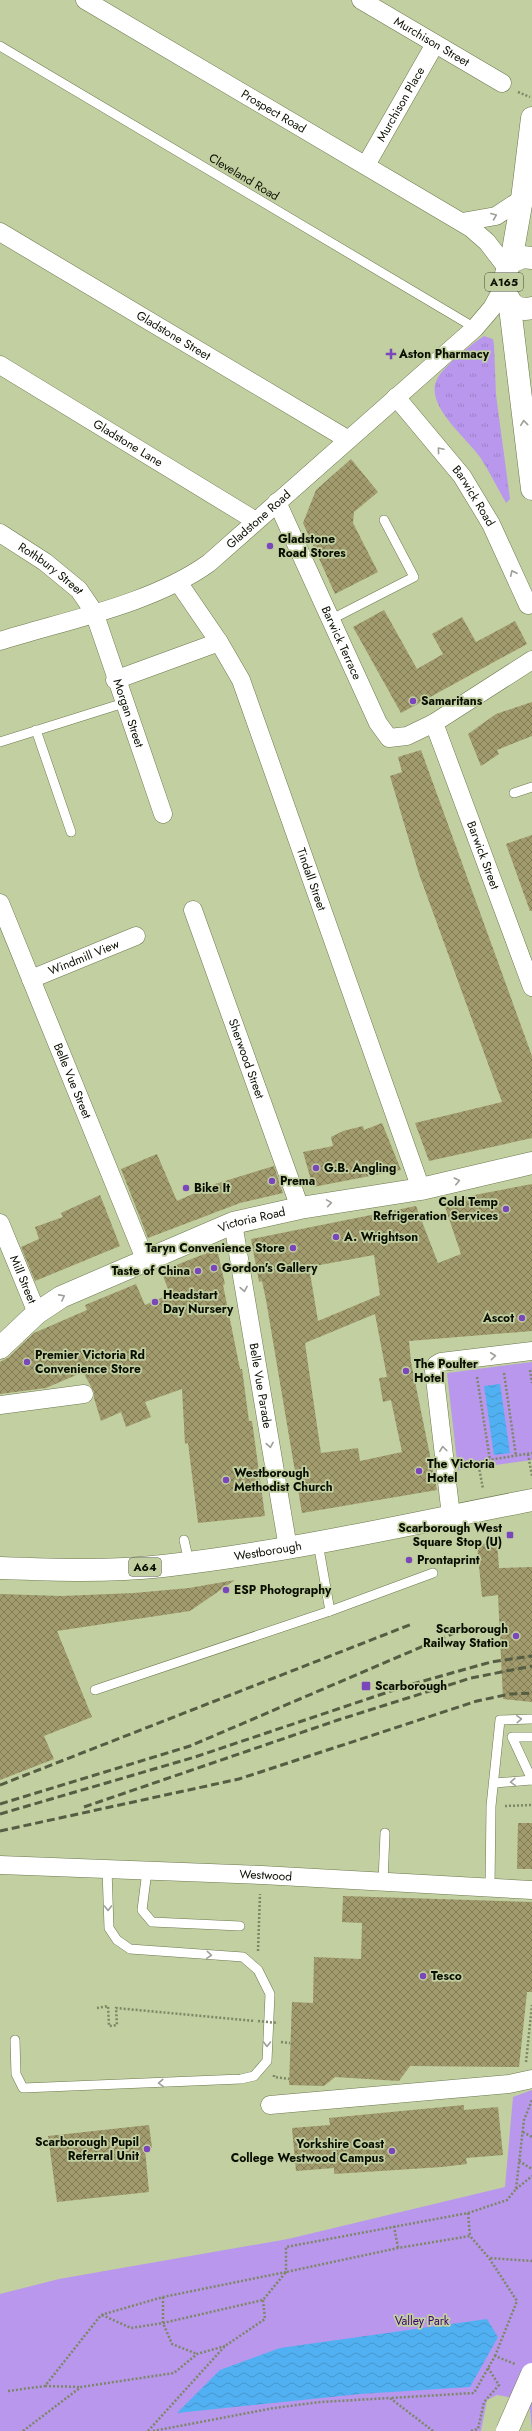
<svg xmlns="http://www.w3.org/2000/svg" width="532" height="2431" font-family="Jost,sans-serif">
<style>
.grass{fill:url(#grass-tufts)}
.park{fill:#b897ed}
.water{fill:url(#water-waves)}
.pier{fill:#c1cfa1}
.building{fill:url(#building-cross-hatch);fill-rule:evenodd}
.lines{fill:none;stroke-linecap:round;stroke-linejoin:round}
.lane-casing{stroke:#6c784d;stroke-width:10}
.street-casing{stroke:#6c784d;stroke-width:19}
.secondary-casing{stroke:#6c784d;stroke-width:23}
.primary-casing{stroke:#6c784d;stroke-width:23}
.highway-casing{stroke:#6c784d;stroke-width:23}
.path{stroke:#7d8765;stroke-width:2.5;stroke-dasharray:2 2;stroke-linecap:butt}
.lane{stroke:#fff;stroke-width:9}
.street{stroke:#fff;stroke-width:18}
.secondary{stroke:#fff;stroke-width:22}
.primary{stroke:#fff;stroke-width:22}
.highway{stroke:#fff;stroke-width:22}
.rail{stroke:#555d42;stroke-width:3;stroke-dasharray:8 4;stroke-linecap:butt}
.highway-bridge-casing{stroke:#6c784d;stroke-width:23;stroke-linecap:butt}
.path-bridge{stroke:#7d8765;stroke-width:2.5;stroke-dasharray:2 2;stroke-linecap:butt}
.highway-bridge{stroke:#fff;stroke-width:22}
.oneway{stroke:#9d9f99}
.poi-dot{fill:#7b45bc;stroke:#c1cfa1;stroke-width:1.5}
.labels{text-anchor:middle;dominant-baseline:central;stroke-width:3.5;stroke-linejoin:round;paint-order:stroke}
.shield{fill:#c1cfa1;stroke:#414831;stroke-width:1}
.shield-label{font-size:11px;font-weight:bold;fill:#0a0e01}
.street-label{font-size:12px;fill:#0a0e01;stroke:#c1cfa1}
.poi-label{font-size:12px;font-weight:bold;fill:#0a0e01;stroke:#c1cfa1;text-anchor:start}
.park-label{font-size:12px;fill:#400371;stroke:#c1cfa1}
</style>
<defs>
<pattern id="grass-tufts" width="24" height="20" patternUnits="userSpaceOnUse"><rect width="24" height="20" fill="#b897ed"/><path d="M3 7l-1-3M5 7V3M7 7l1-3M15 17l-1-3M17 17v-4M19 17l1-3" fill="none" stroke="#9d81c9"/></pattern>
<pattern id="water-waves" width="16" height="10" patternUnits="userSpaceOnUse"><rect width="16" height="10" fill="#51b0f1"/><path d="M0 5q4-4 8 0t8 0" fill="none" stroke="#4596cd"/></pattern>
<pattern id="building-cross-hatch" width="8" height="8" patternUnits="userSpaceOnUse"><rect width="8" height="8" fill="#a29b6d"/><path d="M0 0l8 8M0 8l8-8" fill="none" stroke="#827d57"/></pattern>
</defs>
<rect width="100%" height="100%" fill="#c1cfa1"/>
<!-- grass -->
<path class="grass" d="M 484,336 L 493,339 L 494,345 L 496,395 L 510,499 L 506,503 C 497,487 489,471 480,457 C 467,438 424,405 437,379 C 444,366 472,344 484,336 Z"/>
<!-- park -->
<g class="park">
<path d="M 532,1362 L 532,1460 L 458,1470 L 447,1373 Z"/>
<path d="M 532,2090 L 532,2431 L 0,2431 L 0,2294 L 59,2279 L 288,2239 L 505,2187 L 513,2097 Z"/>
</g>
<!-- water -->
<g class="water">
<path d="M 500,1384 L 510,1453 L 494,1455 L 484,1386 Z"/>
<path d="M 487,2319 L 498,2337 L 470,2387 L 360,2394 L 177,2413 L 220,2370 L 280,2348 Z"/>
</g>
<!-- pier -->
<path class="pier" d="M 497,2395 L 520,2399 L 530,2409 L 532,2431 L 481,2431 L 487,2400 Z"/>
<!-- building -->
<g class="building">
<path d="M 351,459 L 378,492 L 354,512 L 353,523 L 378,572 L 335,594 L 303,523 L 316,490 Z"/>
<path d="M 384,610 L 417,669 L 443,654 L 432,634 L 462,617 L 476,642 L 515,621 L 527,644 L 401,713 L 353,627 Z"/>
<path d="M 532,702 L 532,736 L 497,750 L 499,754 L 481,766 L 468,734 L 496,714 Z"/>
<path d="M 421,750 L 532,1056 L 532,1138 L 429,1161 L 415,1123 L 502,1102 L 419,874 L 390,776 L 402,772 L 398,757 Z"/>
<path d="M 532,835 L 532,911 L 530,911 L 506,844 Z"/>
<path d="M 382,1123 L 401,1170 L 313,1187 L 303,1152 L 333,1146 L 331,1137 L 343,1131 L 363,1126 L 364,1130 Z"/>
<path d="M 157,1154 L 177,1201 L 215,1184 L 274,1166 L 283,1193 L 240,1203 L 148,1238 L 121,1169 Z"/>
<path d="M 532,1184 L 532,1331 L 409,1341 L 411,1362 L 437,1490 L 302,1513 L 266,1300 L 262,1281 L 259,1282 L 251,1239 L 416,1206 L 438,1263 L 461,1254 L 443,1201 ZM 374,1255 L 380,1295 L 318,1321 L 309,1267 ZM 375,1314 L 387,1377 L 379,1378 L 383,1402 L 391,1400 L 402,1452 L 360,1461 L 358,1448 L 321,1453 L 305,1343 Z"/>
<path d="M 100,1195 L 120,1246 L 35,1281 L 21,1247 L 39,1239 L 35,1227 L 63,1217 L 61,1213 Z"/>
<path d="M 217,1249 L 225,1284 L 223,1285 L 240,1369 L 242,1369 L 249,1421 L 252,1421 L 265,1516 L 198,1523 L 188,1443 L 185,1444 L 182,1389 L 145,1402 L 151,1417 L 126,1427 L 121,1412 L 101,1421 L 94,1398 L 94,1392 L 83,1372 L 46,1388 L 0,1394 L 0,1362 L 9,1357 L 34,1333 L 87,1310 L 85,1305 L 136,1284 L 145,1305 L 170,1294 L 161,1271 Z"/>
<path d="M 497,1541 L 499,1568 L 532,1567 L 532,1702 L 503,1699 L 498,1595 L 482,1597 L 477,1545 Z"/>
<path d="M 235,1580 L 190,1611 L 57,1631 L 92,1717 L 44,1736 L 54,1759 L 0,1780 L 0,1594 L 62,1596 L 134,1593 L 189,1588 Z"/>
<path d="M 518,1823 L 532,1823 L 532,1869 L 517,1869 Z"/>
<path d="M 343,1896 L 532,1902 L 532,1992 L 527,1992 L 519,2067 L 410,2066 L 399,2081 L 335,2077 L 324,2086 L 289,2085 L 292,2002 L 313,2003 L 314,1957 L 361,1959 L 362,1923 L 342,1922 Z"/>
<path d="M 464,2105 L 464,2110 L 498,2107 L 503,2155 L 466,2158 L 467,2164 L 442,2167 L 334,2174 L 334,2168 L 296,2171 L 292,2128 L 330,2125 L 329,2118 Z"/>
<path d="M 149,2125 L 152,2148 L 145,2149 L 149,2192 L 57,2202 L 48,2136 Z"/>
</g>
<g class="lines">
<defs>
<g id="lane">
<path d="M 0,46 L 475,328"/>
<path d="M 330,620 L 414,577 L 384,520"/>
<path d="M 36,730 L 71,832"/>
<path d="M 0,742 L 124,703"/>
<path d="M 514,793 L 532,787"/>
<path d="M 184,1540 L 189,1562"/>
<path d="M 318,1543 L 330,1611"/>
<path d="M 95,1690 L 330,1611 L 433,1573"/>
<path d="M 532,1780 L 512,1737 L 532,1737"/>
<path d="M 495,1783 L 532,1780"/>
<path d="M 147,1871 L 142,1910 L 152,1922 L 240,1926"/>
<path d="M 383,1882 L 385,1833"/>
<path d="M 490,1887 L 491,1806 L 500,1720 L 532,1719"/>
<path d="M 15,2040 L 16,2074 L 23,2088 L 241,2079 L 254,2076 L 267,2061 L 270,1994 L 258,1970 L 243,1957 L 130,1949 L 117,1940 L 109,1928 L 107,1869"/>
</g>
<g id="street">
<path id="s1" d="M 85,0 L 471,228 L 487,242 L 507,268"/>
<path id="s2" d="M 361,0 L 502,83"/>
<path id="s3" d="M 366,165 L 435,44"/>
<path d="M 462,222 L 496,216 L 522,199"/>
<path id="s4" d="M 0,232 L 347,439"/>
<path id="s5" d="M 0,365 L 256,521"/>
<path id="s6" d="M 396,397 L 462,476 L 491,524 L 528,605 L 532,604"/>
<path id="s7" d="M 277,502 L 378,723 L 389,738 L 407,736 L 434,723 L 532,660"/>
<path id="s8" d="M 0,533 L 45,562 L 79,590 L 94,612 L 163,814"/>
<path id="s9" d="M 178,582 L 219,642 L 241,680 L 421,1189"/>
<path id="s10" d="M 0,641 C 67,620 152,604 209,563 L 475,328 L 492,308 L 504,286"/>
<path d="M 115,680 L 219,642"/>
<path id="s11" d="M 434,723 L 532,987"/>
<path id="s12" d="M 0,903 L 145,1259"/>
<path id="s13" d="M 193,910 L 300,1208"/>
<path id="s14" d="M 31,979 L 136,936"/>
<path id="s15" d="M 0,1223 L 37,1313"/>
<path id="s16" d="M 233,1223 L 288,1548"/>
<path d="M 0,1405 L 84,1394"/>
<path d="M 451,1516 L 434,1370 L 436,1365 L 441,1362 L 532,1351"/>
<path id="s17" d="M 0,1865 L 262,1875 L 532,1890"/>
<path d="M 270,2105 L 509,2084 L 532,2079"/>
</g>
<g id="secondary">
<path id="s18" d="M 0,1348 L 37,1313 L 61,1297 L 233,1223 L 300,1208 L 421,1189 L 532,1163"/>
</g>
<g id="primary">
<path d="M 532,258 L 523,257 L 511,262 C 499,280 504,315 532,308"/>
<path d="M 511,262 L 522,199 L 532,118"/>
<path d="M 509,299 L 532,489"/>
</g>
<g id="highway">
<path id="s19" d="M 0,1568 C 54,1570 109,1572 163,1566 C 288,1552 409,1524 532,1500"/>
</g>
</defs>
<!-- lane casing -->
<use href="#lane" class="lane-casing"/>
<!-- street casing -->
<use href="#street" class="street-casing"/>
<!-- secondary casing -->
<use href="#secondary" class="secondary-casing"/>
<!-- primary casing -->
<use href="#primary" class="primary-casing"/>
<!-- highway casing -->
<use href="#highway" class="highway-casing"/>
<!-- path -->
<g class="path">
<path d="M 518,92 L 530,97"/>
<path d="M 530,1370 L 532,1383"/>
<path d="M 504,1373 L 516,1456"/>
<path d="M 477,1377 L 490,1460"/>
<path d="M 528,1454 L 532,1476"/>
<path d="M 478,1462 L 483,1489"/>
<path d="M 464,1464 L 532,1453"/>
<path d="M 505,1806 L 532,1805"/>
<path d="M 258,1951 L 260,1894"/>
<path d="M 97,2008 L 108,2006 L 109,2026 L 117,2025 L 116,2008 L 255,2021"/>
<path d="M 281,2042 L 290,2043"/>
<path d="M 526,2062 L 532,2005"/>
<path d="M 274,2075 L 274,2077 L 289,2079"/>
<path d="M 523,2132 L 532,2137"/>
<path d="M 519,2161 L 532,2169"/>
<path d="M 516,2189 L 532,2176"/>
<path d="M 468,2213 L 470,2236"/>
<path d="M 394,2226 L 398,2248"/>
<path d="M 163,2297 L 163,2323 L 172,2344 L 197,2354"/>
<path d="M 102,2315 L 131,2328 L 163,2323 L 263,2300 L 286,2272 L 398,2248 L 470,2236 L 489,2258"/>
<path d="M 495,2356 L 517,2301 L 489,2258 L 532,2261"/>
<path d="M 45,2386 L 81,2387"/>
<path d="M 8,2391 L 45,2386 L 101,2315 L 163,2297 L 286,2272 L 286,2247 L 468,2213 L 507,2200 L 516,2189 L 524,2120 L 532,2100"/>
<path d="M 23,2431 L 81,2387 L 174,2373 L 197,2354 L 225,2346"/>
<path d="M 148,2431 L 225,2346 L 265,2319 L 263,2300"/>
<path d="M 153,2431 L 274,2408 L 321,2402 L 390,2398"/>
<path d="M 433,2431 L 390,2398 L 474,2393 L 495,2356 L 515,2364"/>
<path d="M 471,2431 L 478,2429 L 484,2402 L 499,2385 L 488,2368"/>
</g>
<!-- lane -->
<use href="#lane" class="lane"/>
<!-- street -->
<use href="#street" class="street"/>
<!-- secondary -->
<use href="#secondary" class="secondary"/>
<!-- primary -->
<use href="#primary" class="primary"/>
<!-- highway -->
<use href="#highway" class="highway"/>
<!-- rail -->
<g class="rail">
<path d="M 0,1785 L 412,1624"/>
<path d="M 0,1804 L 190,1746 L 454,1633"/>
<path d="M 84,1807 L 338,1720 L 471,1678 L 532,1666"/>
<path d="M 0,1814 L 195,1757 L 409,1685 L 491,1662 L 532,1656"/>
<path d="M 0,1831 L 239,1779 L 477,1701 L 510,1694 L 532,1693"/>
</g>
<defs>
<path id="highway-bridge" d="M 507,2431 L 532,2374"/>
</defs>
<!-- highway-bridge casing -->
<use href="#highway-bridge" class="highway-bridge-casing"/>
<!-- path-bridge -->
<path class="path-bridge" d="M 258,2021 L 278,2023"/>
<!-- highway-bridge -->
<use href="#highway-bridge" class="highway-bridge"/>
</g>
<!-- one-way arrows -->
<defs><path id="oneway-chevron" d="M-2-3.5L2.5 0L-2 3.5" fill="none" stroke-width="1.6" stroke-linecap="round" stroke-linejoin="round"/></defs>
<g class="oneway">
<use href="#oneway-chevron" transform="translate(494 216) rotate(-22)"/>
<use href="#oneway-chevron" transform="translate(524 423) rotate(-96)"/>
<use href="#oneway-chevron" transform="translate(440 450) rotate(-130)"/>
<use href="#oneway-chevron" transform="translate(513 573) rotate(-115)"/>
<use href="#oneway-chevron" transform="translate(457 1181) rotate(-13)"/>
<use href="#oneway-chevron" transform="translate(329 1203) rotate(-9)"/>
<use href="#oneway-chevron" transform="translate(244 1289) rotate(80)"/>
<use href="#oneway-chevron" transform="translate(62 1297) rotate(-28)"/>
<use href="#oneway-chevron" transform="translate(493 1356) rotate(-6)"/>
<use href="#oneway-chevron" transform="translate(270 1445) rotate(80)"/>
<use href="#oneway-chevron" transform="translate(443 1449) rotate(-97)"/>
<use href="#oneway-chevron" transform="translate(519 1719) rotate(-3)"/>
<use href="#oneway-chevron" transform="translate(513 1782) rotate(176)"/>
<use href="#oneway-chevron" transform="translate(108 1908) rotate(89)"/>
<use href="#oneway-chevron" transform="translate(209 1955) rotate(5)"/>
<use href="#oneway-chevron" transform="translate(267 2044) rotate(91)"/>
<use href="#oneway-chevron" transform="translate(161 2083) rotate(177)"/>
</g>
<!-- markers -->
<g class="poi-dot">
<path d="M389 348h4v4h4v4h-4v4h-4v-4h-4v-4h4z"/>
<circle cx="270" cy="546" r="4"/>
<circle cx="413" cy="701" r="4"/>
<circle cx="316" cy="1168" r="4"/>
<circle cx="272" cy="1181" r="4"/>
<circle cx="186" cy="1188" r="4"/>
<circle cx="506" cy="1209" r="4"/>
<circle cx="336" cy="1237" r="4"/>
<circle cx="293" cy="1248" r="4"/>
<circle cx="214" cy="1268" r="4"/>
<circle cx="198" cy="1271" r="4"/>
<circle cx="155" cy="1302" r="4"/>
<circle cx="522" cy="1318" r="4"/>
<circle cx="27" cy="1362" r="4"/>
<circle cx="406" cy="1371" r="4"/>
<circle cx="419" cy="1471" r="4"/>
<circle cx="226" cy="1480" r="4"/>
<rect x="506" y="1531" width="8" height="8" rx="2"/>
<circle cx="409" cy="1560" r="4"/>
<circle cx="226" cy="1590" r="4"/>
<circle cx="516" cy="1636" r="4"/>
<rect x="361" y="1681" width="10" height="10" rx="2"/>
<circle cx="423" cy="1976" r="4"/>
<circle cx="147" cy="2149" r="4"/>
<circle cx="392" cy="2151" r="4"/>
</g>
<g class="labels">
<!-- shield labels -->
<g class="shield">
<rect x="485" y="273" width="38" height="18" rx="3"/>
<rect x="129" y="1558" width="32" height="18" rx="3"/>
</g>
<g class="shield-label">
<text x="504" y="282">A165</text>
<text x="145" y="1567">A64</text>
</g>
<!-- street labels -->
<g class="street-label">
<text stroke="none"><textPath href="#s2" startOffset="82">Murchison Street</textPath></text>
<text stroke="none"><textPath href="#s3" startOffset="70">Murchison Place</textPath></text>
<text stroke="none"><textPath href="#s1" startOffset="219">Prospect Road</textPath></text>
<text transform="translate(244 177) rotate(31)">Cleveland Road</text>
<text stroke="none"><textPath href="#s4" startOffset="202">Gladstone Street</textPath></text>
<text stroke="none"><textPath href="#s5" startOffset="150">Gladstone Lane</textPath></text>
<text stroke="none"><textPath href="#s6" startOffset="126">Barwick Road</textPath></text>
<text stroke="none"><textPath href="#s10" startOffset="290">Gladstone Road</textPath></text>
<text stroke="none"><textPath href="#s8" startOffset="62">Rothbury Street</textPath></text>
<text stroke="none"><textPath href="#s7" startOffset="155">Barwick Terrace</textPath></text>
<text stroke="none"><textPath href="#s8" startOffset="231">Morgan Street</textPath></text>
<text stroke="none"><textPath href="#s11" startOffset="141">Barwick Street</textPath></text>
<text stroke="none"><textPath href="#s9" startOffset="328">Tindall Street</textPath></text>
<text stroke="none"><textPath href="#s14" startOffset="57">Windmill View</textPath></text>
<text stroke="none"><textPath href="#s13" startOffset="158">Sherwood Street</textPath></text>
<text stroke="none"><textPath href="#s12" startOffset="192">Belle Vue Street</textPath></text>
<text stroke="none"><textPath href="#s18" startOffset="286">Victoria Road</textPath></text>
<text stroke="none"><textPath href="#s15" startOffset="61">Mill Street</textPath></text>
<text stroke="none"><textPath href="#s16" startOffset="165">Belle Vue Parade</textPath></text>
<text stroke="none"><textPath href="#s19" startOffset="269">Westborough</textPath></text>
<text stroke="none"><textPath href="#s17" startOffset="266">Westwood</textPath></text>
</g>
<!-- poi labels -->
<g class="poi-label">
<text x="399" y="354">Aston Pharmacy</text>
<text x="278" y="539">Gladstone<tspan x="278" dy="14">Road Stores</tspan></text>
<text x="421" y="701">Samaritans</text>
<text x="324" y="1168">G.B. Angling</text>
<text x="280" y="1181">Prema</text>
<text x="194" y="1188">Bike It</text>
<text x="498" y="1202" text-anchor="end">Cold Temp<tspan x="498" dy="14">Refrigeration Services</tspan></text>
<text x="344" y="1237">A. Wrightson</text>
<text x="285" y="1248" text-anchor="end">Taryn Convenience Store</text>
<text x="222" y="1268">Gordon's Gallery</text>
<text x="190" y="1271" text-anchor="end">Taste of China</text>
<text x="163" y="1295">Headstart<tspan x="163" dy="14">Day Nursery</tspan></text>
<text x="514" y="1318" text-anchor="end">Ascot</text>
<text x="35" y="1355">Premier Victoria Rd<tspan x="35" dy="14">Convenience Store</tspan></text>
<text x="414" y="1364">The Poulter<tspan x="414" dy="14">Hotel</tspan></text>
<text x="427" y="1464">The Victoria<tspan x="427" dy="14">Hotel</tspan></text>
<text x="234" y="1473">Westborough<tspan x="234" dy="14">Methodist Church</tspan></text>
<text x="502" y="1528" text-anchor="end">Scarborough West<tspan x="502" dy="14">Square Stop (U)</tspan></text>
<text x="417" y="1560">Prontaprint</text>
<text x="234" y="1590">ESP Photography</text>
<text x="508" y="1629" text-anchor="end">Scarborough<tspan x="508" dy="14">Railway Station</tspan></text>
<text x="375" y="1686">Scarborough</text>
<text x="431" y="1976">Tesco</text>
<text x="139" y="2142" text-anchor="end">Scarborough Pupil<tspan x="139" dy="14">Referral Unit</tspan></text>
<text x="384" y="2144" text-anchor="end">Yorkshire Coast<tspan x="384" dy="14">College Westwood Campus</tspan></text>
</g>
<!-- park labels -->
<g class="park-label">
<text x="422" y="2321">Valley Park</text>
</g>
</g>
</svg>
